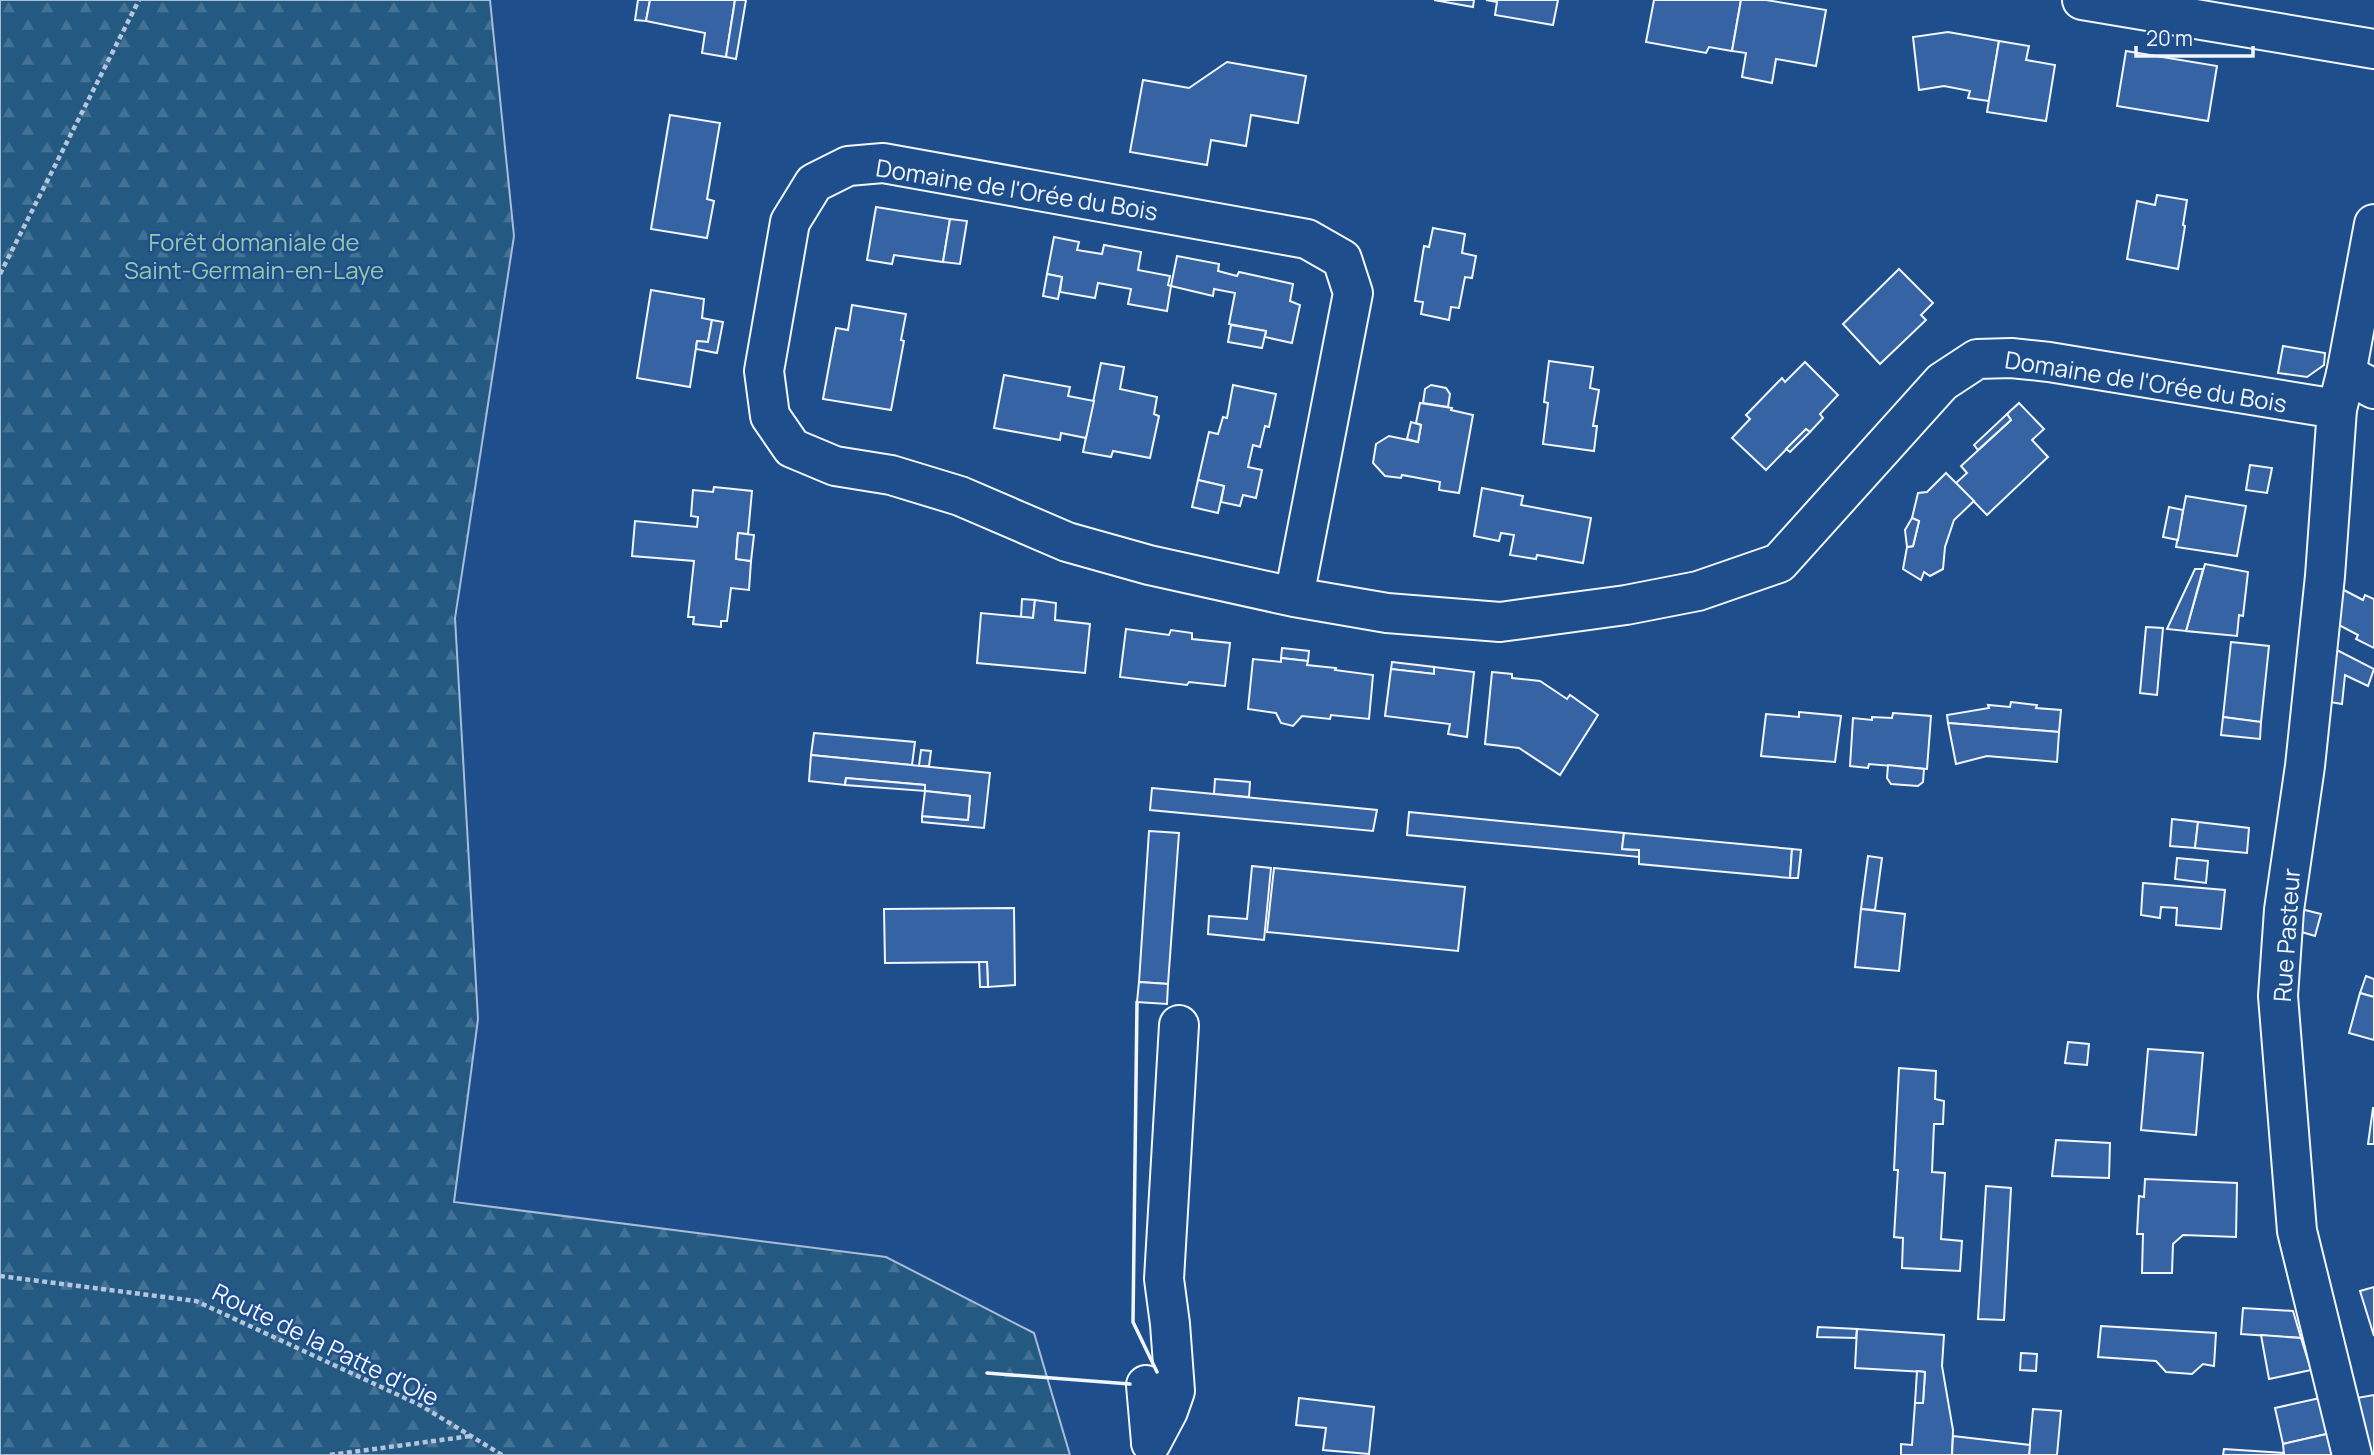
<svg xmlns="http://www.w3.org/2000/svg" width="2374" height="1455" font-family="Manrope,sans-serif">
<style>
.forest{fill:url(#forest-firs);stroke:#a8bbd7;stroke-width:2}
.building{fill:#3563a3;stroke:#f2f6ff;stroke-width:2}
.lines{fill:none;stroke-linecap:round;stroke-linejoin:round}
.minor-casing{stroke:#f2f6ff;stroke-width:42}
.path{stroke:#b3c4dc;stroke-width:4.5;stroke-dasharray:5 3.5;stroke-linecap:butt}
.minor{stroke:#1f4e8c;stroke-width:38}
.wall{stroke:#f2f6ff;stroke-width:3.5}
.labels{text-anchor:middle;dominant-baseline:central;stroke-width:5;stroke-linejoin:round;paint-order:stroke}
.street-label{font-size:24px;fill:#f2f6ff;stroke:#1f4e8c}
.park-label{font-size:24px;fill:#97c8a6;stroke:#1f4e8c}
</style>
<defs>
<pattern id="forest-firs" width="22" height="20" patternUnits="userSpaceOnUse" patternTransform="scale(1.75)"><rect width="22" height="20" fill="#245a82"/><path d="M5 1l3.5 6h-7zM16 11l3.5 6h-7z" fill="#447295"/></pattern>
</defs>
<rect width="100%" height="100%" fill="#1f4e8c"/>
<!-- forest -->
<path class="forest" d="M 0,0 L 490,0 L 514,236 L 455,618 L 478,1019 L 454,1202 L 886,1257 L 1034,1333 L 1070,1455 L 0,1455 Z"/>
<!-- building -->
<g class="building">
<path d="M 638,0 L 650,0 L 646,21 L 635,20 Z"/>
<path d="M 647,0 L 735,0 L 726,57 L 702,53 L 705,33 L 646,21 L 650,0 Z"/>
<path d="M 735,0 L 746,0 L 736,59 L 726,57 Z"/>
<path d="M 1434,0 L 1474,0 L 1473,7 Z"/>
<path d="M 1486,0 L 1558,0 L 1553,25 L 1495,15 L 1497,2 Z"/>
<path d="M 1654,0 L 1741,0 L 1732,51 L 1709,47 L 1706,53 L 1646,42 Z"/>
<path d="M 1741,0 L 1766,0 L 1826,10 L 1816,66 L 1776,59 L 1772,83 L 1742,77 L 1746,53 L 1732,51 Z"/>
<path d="M 1948,32 L 1999,41 L 1989,101 L 1968,98 L 1970,91 L 1944,86 L 1919,90 L 1913,37 Z"/>
<path d="M 1999,41 L 2029,46 L 2026,60 L 2055,65 L 2046,121 L 1987,112 Z"/>
<path d="M 2126,51 L 2217,66 L 2208,121 L 2117,106 Z"/>
<path d="M 1227,62 L 1306,76 L 1298,123 L 1251,115 L 1246,146 L 1211,140 L 1207,165 L 1130,152 L 1143,80 L 1189,88 Z"/>
<path d="M 670,115 L 720,123 L 707,199 L 714,201 L 707,238 L 651,229 Z"/>
<path d="M 2157,195 L 2187,200 L 2183,225 L 2185,226 L 2178,269 L 2127,259 L 2137,201 L 2155,205 Z"/>
<path d="M 876,207 L 950,219 L 943,262 L 894,255 L 892,264 L 867,260 Z"/>
<path d="M 950,219 L 967,221 L 960,264 L 943,262 Z"/>
<path d="M 1433,228 L 1465,234 L 1462,253 L 1476,256 L 1472,278 L 1465,277 L 1459,308 L 1451,307 L 1449,320 L 1421,314 L 1423,302 L 1415,301 L 1424,246 L 1429,247 Z"/>
<path d="M 1054,237 L 1079,242 L 1077,250 L 1102,254 L 1104,245 L 1141,252 L 1138,270 L 1170,276 L 1168,285 L 1171,286 L 1167,311 L 1128,304 L 1131,289 L 1098,283 L 1095,298 L 1060,292 L 1062,277 L 1047,274 Z"/>
<path d="M 1177,256 L 1219,264 L 1218,271 L 1237,276 L 1239,272 L 1293,284 L 1290,301 L 1300,305 L 1292,343 L 1265,337 L 1266,331 L 1229,324 L 1235,293 L 1214,289 L 1213,296 L 1171,286 Z"/>
<path d="M 1899,269 L 1933,303 L 1921,315 L 1926,320 L 1880,364 L 1843,324 Z"/>
<path d="M 1047,274 L 1062,277 L 1058,299 L 1043,296 Z"/>
<path d="M 651,290 L 704,299 L 702,318 L 712,320 L 708,342 L 697,341 L 690,387 L 637,378 Z"/>
<path d="M 852,305 L 906,314 L 901,340 L 904,341 L 891,410 L 823,399 L 836,328 L 848,330 Z"/>
<path d="M 712,320 L 723,322 L 717,353 L 696,349 L 697,341 L 708,342 Z"/>
<path d="M 1231,325 L 1266,331 L 1262,348 L 1228,342 Z"/>
<path d="M 2283,346 L 2325,353 L 2324,365 L 2307,377 L 2278,373 Z"/>
<path d="M 1549,361 L 1593,367 L 1590,388 L 1599,390 L 1593,426 L 1597,426 L 1594,451 L 1543,444 L 1548,403 L 1544,402 Z"/>
<path d="M 1805,362 L 1838,395 L 1820,414 L 1823,418 L 1810,432 L 1806,429 L 1766,470 L 1732,438 L 1750,419 L 1746,415 L 1782,378 L 1785,382 Z"/>
<path d="M 1101,363 L 1124,367 L 1120,389 L 1157,397 L 1154,414 L 1159,416 L 1150,458 L 1113,451 L 1111,457 L 1083,452 Z"/>
<path d="M 1004,375 L 1070,387 L 1068,396 L 1094,401 L 1086,438 L 1061,433 L 1060,440 L 994,428 Z"/>
<path d="M 1233,385 L 1276,394 L 1269,427 L 1265,426 L 1260,447 L 1253,445 L 1248,467 L 1262,470 L 1256,498 L 1243,495 L 1240,506 L 1221,502 L 1224,486 L 1198,480 L 1209,432 L 1218,434 L 1223,417 L 1227,418 Z"/>
<path d="M 1431,385 L 1446,388 L 1450,394 L 1448,407 L 1423,403 L 1425,389 Z"/>
<path d="M 1420,403 L 1452,408 L 1451,410 L 1473,415 L 1459,493 L 1439,490 L 1440,482 L 1402,475 L 1401,478 L 1385,476 L 1373,463 L 1376,444 L 1389,436 L 1418,442 L 1421,425 L 1416,423 Z"/>
<path d="M 2019,403 L 2044,429 L 2032,440 L 2048,457 L 1987,515 L 1956,483 L 1967,473 L 1961,466 L 2011,420 L 2007,414 Z"/>
<path d="M 2007,414 L 2011,420 L 1978,450 L 1974,445 Z"/>
<path d="M 1411,422 L 1421,425 L 1418,442 L 1407,439 Z"/>
<path d="M 1806,429 L 1810,432 L 1790,452 L 1786,449 Z"/>
<path d="M 2250,465 L 2272,468 L 2267,493 L 2246,490 Z"/>
<path d="M 1946,473 L 1974,501 L 1954,520 L 1945,547 L 1943,569 L 1930,576 L 1924,572 L 1921,580 L 1903,569 L 1907,547 L 1913,546 L 1919,521 L 1912,518 L 1918,493 L 1927,492 Z"/>
<path d="M 1198,480 L 1224,486 L 1218,513 L 1192,507 Z"/>
<path d="M 714,487 L 752,491 L 748,534 L 738,533 L 736,559 L 751,561 L 749,590 L 731,588 L 727,621 L 721,621 L 721,627 L 693,624 L 694,617 L 688,617 L 694,561 L 632,556 L 635,521 L 697,527 L 698,517 L 691,516 L 693,490 L 713,492 Z"/>
<path d="M 1482,488 L 1523,496 L 1521,505 L 1591,518 L 1583,563 L 1537,555 L 1536,559 L 1510,555 L 1514,535 L 1501,533 L 1499,541 L 1474,536 Z"/>
<path d="M 2186,496 L 2246,506 L 2237,556 L 2176,547 Z"/>
<path d="M 2169,507 L 2183,510 L 2178,540 L 2163,537 Z"/>
<path d="M 1912,518 L 1919,521 L 1913,546 L 1907,547 L 1905,530 Z"/>
<path d="M 738,533 L 754,535 L 751,561 L 736,559 Z"/>
<path d="M 2205,564 L 2248,572 L 2243,616 L 2239,615 L 2237,636 L 2186,631 Z"/>
<path d="M 2195,569 L 2203,569 L 2186,631 L 2167,629 Z"/>
<path d="M 2340,588 L 2363,600 L 2365,595 L 2374,599 L 2374,648 L 2356,639 L 2358,635 L 2335,623 Z"/>
<path d="M 1022,599 L 1035,600 L 1033,618 L 1021,617 Z"/>
<path d="M 1035,600 L 1056,603 L 1055,620 L 1090,624 L 1085,673 L 977,663 L 981,613 L 1033,618 Z"/>
<path d="M 2146,627 L 2163,628 L 2157,695 L 2140,693 Z"/>
<path d="M 1126,629 L 1169,635 L 1171,630 L 1192,633 L 1192,639 L 1230,643 L 1225,686 L 1189,682 L 1187,685 L 1120,677 Z"/>
<path d="M 2231,642 L 2269,646 L 2261,722 L 2223,717 Z"/>
<path d="M 2331,647 L 2374,669 L 2368,686 L 2345,675 L 2342,704 L 2324,701 Z"/>
<path d="M 1282,648 L 1309,651 L 1308,661 L 1281,658 Z"/>
<path d="M 1281,658 L 1308,661 L 1307,665 L 1336,668 L 1335,670 L 1373,675 L 1369,719 L 1331,715 L 1330,719 L 1302,716 L 1293,726 L 1281,723 L 1276,713 L 1248,709 L 1253,659 L 1281,662 Z"/>
<path d="M 1392,662 L 1434,667 L 1434,674 L 1391,669 Z"/>
<path d="M 1434,667 L 1474,672 L 1467,737 L 1448,734 L 1450,724 L 1385,716 L 1391,669 L 1434,674 Z"/>
<path d="M 1492,672 L 1512,674 L 1512,678 L 1540,681 L 1567,699 L 1570,695 L 1598,715 L 1560,775 L 1519,748 L 1485,744 Z"/>
<path d="M 2011,702 L 2037,705 L 2036,708 L 2061,710 L 2059,732 L 1948,723 L 1947,715 L 1989,708 L 1988,705 L 2010,707 Z"/>
<path d="M 1799,712 L 1841,716 L 1835,762 L 1761,756 L 1766,714 L 1799,717 Z"/>
<path d="M 1893,713 L 1931,716 L 1927,769 L 1869,764 L 1868,768 L 1850,766 L 1853,718 L 1872,720 L 1872,717 L 1892,718 Z"/>
<path d="M 2223,717 L 2261,722 L 2260,739 L 2221,735 Z"/>
<path d="M 1948,723 L 2059,732 L 2057,762 L 1987,756 L 1956,764 Z"/>
<path d="M 814,733 L 915,742 L 912,765 L 811,755 Z"/>
<path d="M 921,750 L 931,751 L 929,766 L 919,766 Z"/>
<path d="M 811,755 L 990,773 L 984,828 L 922,822 L 922,816 L 968,820 L 970,796 L 925,791 L 925,785 L 846,778 L 845,785 L 809,781 Z"/>
<path d="M 1888,765 L 1924,769 L 1923,782 L 1918,786 L 1891,784 L 1887,778 Z"/>
<path d="M 846,778 L 925,785 L 925,791 L 845,785 Z"/>
<path d="M 1215,779 L 1250,782 L 1249,797 L 1214,794 Z"/>
<path d="M 1152,788 L 1214,794 L 1377,810 L 1373,831 L 1150,810 Z"/>
<path d="M 925,791 L 970,796 L 968,820 L 922,816 Z"/>
<path d="M 1409,812 L 1624,833 L 1622,849 L 1639,850 L 1639,857 L 1407,835 Z"/>
<path d="M 2172,819 L 2198,822 L 2195,848 L 2170,846 Z"/>
<path d="M 2198,822 L 2249,828 L 2247,853 L 2195,848 Z"/>
<path d="M 1149,831 L 1179,833 L 1168,984 L 1139,982 Z"/>
<path d="M 1624,833 L 1792,849 L 1790,878 L 1639,864 L 1639,850 L 1622,849 Z"/>
<path d="M 1792,849 L 1801,850 L 1798,878 L 1790,878 Z"/>
<path d="M 1868,856 L 1882,858 L 1875,910 L 1861,909 Z"/>
<path d="M 2177,858 L 2208,861 L 2206,883 L 2175,879 Z"/>
<path d="M 1252,866 L 1271,868 L 1264,940 L 1208,934 L 1209,916 L 1247,919 Z"/>
<path d="M 1274,868 L 1465,887 L 1458,951 L 1267,932 Z"/>
<path d="M 2143,883 L 2225,890 L 2221,929 L 2176,925 L 2177,908 L 2161,907 L 2160,918 L 2141,915 Z"/>
<path d="M 1014,908 L 1015,985 L 988,987 L 987,962 L 885,963 L 884,909 Z"/>
<path d="M 2297,908 L 2321,914 L 2315,936 L 2295,930 Z"/>
<path d="M 1861,909 L 1905,914 L 1899,971 L 1855,967 Z"/>
<path d="M 979,962 L 987,962 L 988,987 L 980,987 Z"/>
<path d="M 2366,976 L 2374,979 L 2374,997 L 2360,993 Z"/>
<path d="M 1139,982 L 1168,984 L 1167,1004 L 1137,1002 Z"/>
<path d="M 2360,993 L 2374,997 L 2374,1040 L 2349,1033 Z"/>
<path d="M 2068,1042 L 2089,1044 L 2087,1065 L 2065,1063 Z"/>
<path d="M 2148,1049 L 2203,1053 L 2196,1135 L 2141,1130 Z"/>
<path d="M 1899,1068 L 1936,1071 L 1935,1099 L 1944,1101 L 1943,1124 L 1934,1124 L 1932,1172 L 1945,1173 L 1941,1239 L 1962,1241 L 1960,1271 L 1902,1268 L 1903,1238 L 1894,1237 L 1898,1170 L 1894,1170 Z"/>
<path d="M 2373,1108 L 2374,1108 L 2374,1144 L 2368,1144 Z"/>
<path d="M 2056,1140 L 2110,1143 L 2109,1178 L 2052,1176 Z"/>
<path d="M 2145,1179 L 2237,1183 L 2236,1237 L 2183,1235 L 2173,1244 L 2172,1273 L 2142,1273 L 2143,1234 L 2137,1234 L 2139,1196 L 2144,1197 Z"/>
<path d="M 1986,1186 L 2011,1188 L 2004,1320 L 1978,1319 Z"/>
<path d="M 2374,1287 L 2374,1336 L 2360,1291 Z"/>
<path d="M 2243,1308 L 2293,1311 L 2301,1338 L 2241,1334 Z"/>
<path d="M 2101,1326 L 2216,1333 L 2214,1366 L 2203,1364 L 2192,1374 L 2166,1372 L 2156,1361 L 2098,1357 Z"/>
<path d="M 1818,1327 L 1857,1329 L 1856,1338 L 1817,1337 Z"/>
<path d="M 1857,1329 L 1944,1335 L 1942,1366 L 1953,1430 L 1952,1455 L 1901,1455 L 1901,1444 L 1912,1445 L 1915,1403 L 1923,1403 L 1925,1372 L 1855,1368 Z"/>
<path d="M 2261,1335 L 2301,1338 L 2311,1370 L 2269,1379 Z"/>
<path d="M 2021,1353 L 2037,1354 L 2036,1371 L 2020,1370 Z"/>
<path d="M 1917,1371 L 1925,1372 L 1923,1403 L 1915,1403 Z"/>
<path d="M 2374,1395 L 2374,1455 L 2367,1455 L 2351,1399 Z"/>
<path d="M 1299,1398 L 1374,1407 L 1369,1454 L 1323,1450 L 1326,1428 L 1296,1425 Z"/>
<path d="M 2320,1398 L 2331,1433 L 2283,1444 L 2275,1408 Z"/>
<path d="M 2033,1409 L 2061,1411 L 2057,1455 L 2029,1455 Z"/>
<path d="M 2331,1433 L 2336,1455 L 2284,1455 L 2283,1444 Z"/>
<path d="M 1953,1436 L 2030,1445 L 2029,1455 L 1952,1455 Z"/>
<path d="M 2224,1449 L 2284,1453 L 2284,1455 L 2223,1455 Z"/>
</g>
<g class="lines">
<defs>
<g id="minor">
<path d="M 2082,0 L 2374,49"/>
<path d="M 2346,374 L 2374,389"/>
<path d="M 1294,597 L 1353,293 L 1342,259 L 1307,239 L 883,163 L 848,166 L 814,183 L 790,222 L 764,371 L 770,416 L 792,448 L 835,466 L 891,475 L 960,496 L 1067,542 L 1149,565 L 1294,597 L 1387,613 L 1500,622 L 1626,605 L 1698,591 L 1779,563 L 1942,382 L 1977,359 L 2011,358 L 2049,362 L 2337,409"/>
<path d="M 1146,1385 L 1151,1442"/>
<path d="M 1151,1443 L 1168,1411 L 1175,1391 L 1170,1324 L 1164,1279 L 1179,1025"/>
<path d="M 2352,1455 L 2297,1231 L 2278,996 L 2284,910 L 2305,766 L 2325,576 L 2337,409 L 2346,374 L 2374,224"/>
</g>
</defs>
<!-- minor casing -->
<use href="#minor" class="minor-casing"/>
<!-- path -->
<g class="path">
<path d="M 0,274 L 139,0"/>
<path d="M 0,1276 L 196,1301 L 420,1405 L 502,1455"/>
<path d="M 330,1455 L 471,1436"/>
</g>
<!-- minor -->
<use href="#minor" class="minor"/>
<!-- wall -->
<g class="wall">
<path d="M 1137,1002 L 1133,1322 L 1157,1372"/>
<path d="M 987,1373 L 1130,1384"/>
</g>
</g>
<g class="labels">
<!-- street labels -->
<g class="street-label">
<text transform="translate(1017 189) rotate(9)">Domaine de l'Orée du Bois</text>
<text transform="translate(2146 381) rotate(9)">Domaine de l'Orée du Bois</text>
<text transform="translate(2286 935) rotate(-86)">Rue Pasteur</text>
<text transform="translate(326 1344) rotate(26)">Route de la Patte d'Oie</text>
</g>
<!-- park labels -->
<g class="park-label">
<text x="254" y="241">Forêt domaniale de<tspan x="254" dy="28">Saint-Germain-en-Laye</tspan></text>
</g>
</g>
<!-- scale -->
<path d="M2136 46v10h117v-10" fill="none" stroke="#f2f6ff" stroke-width="3.5"/>
<text x="2146" y="46" font-size="21" fill="#f2f6ff" stroke="#1f4e8c" stroke-width="5" paint-order="stroke">20 m</text>
</svg>
